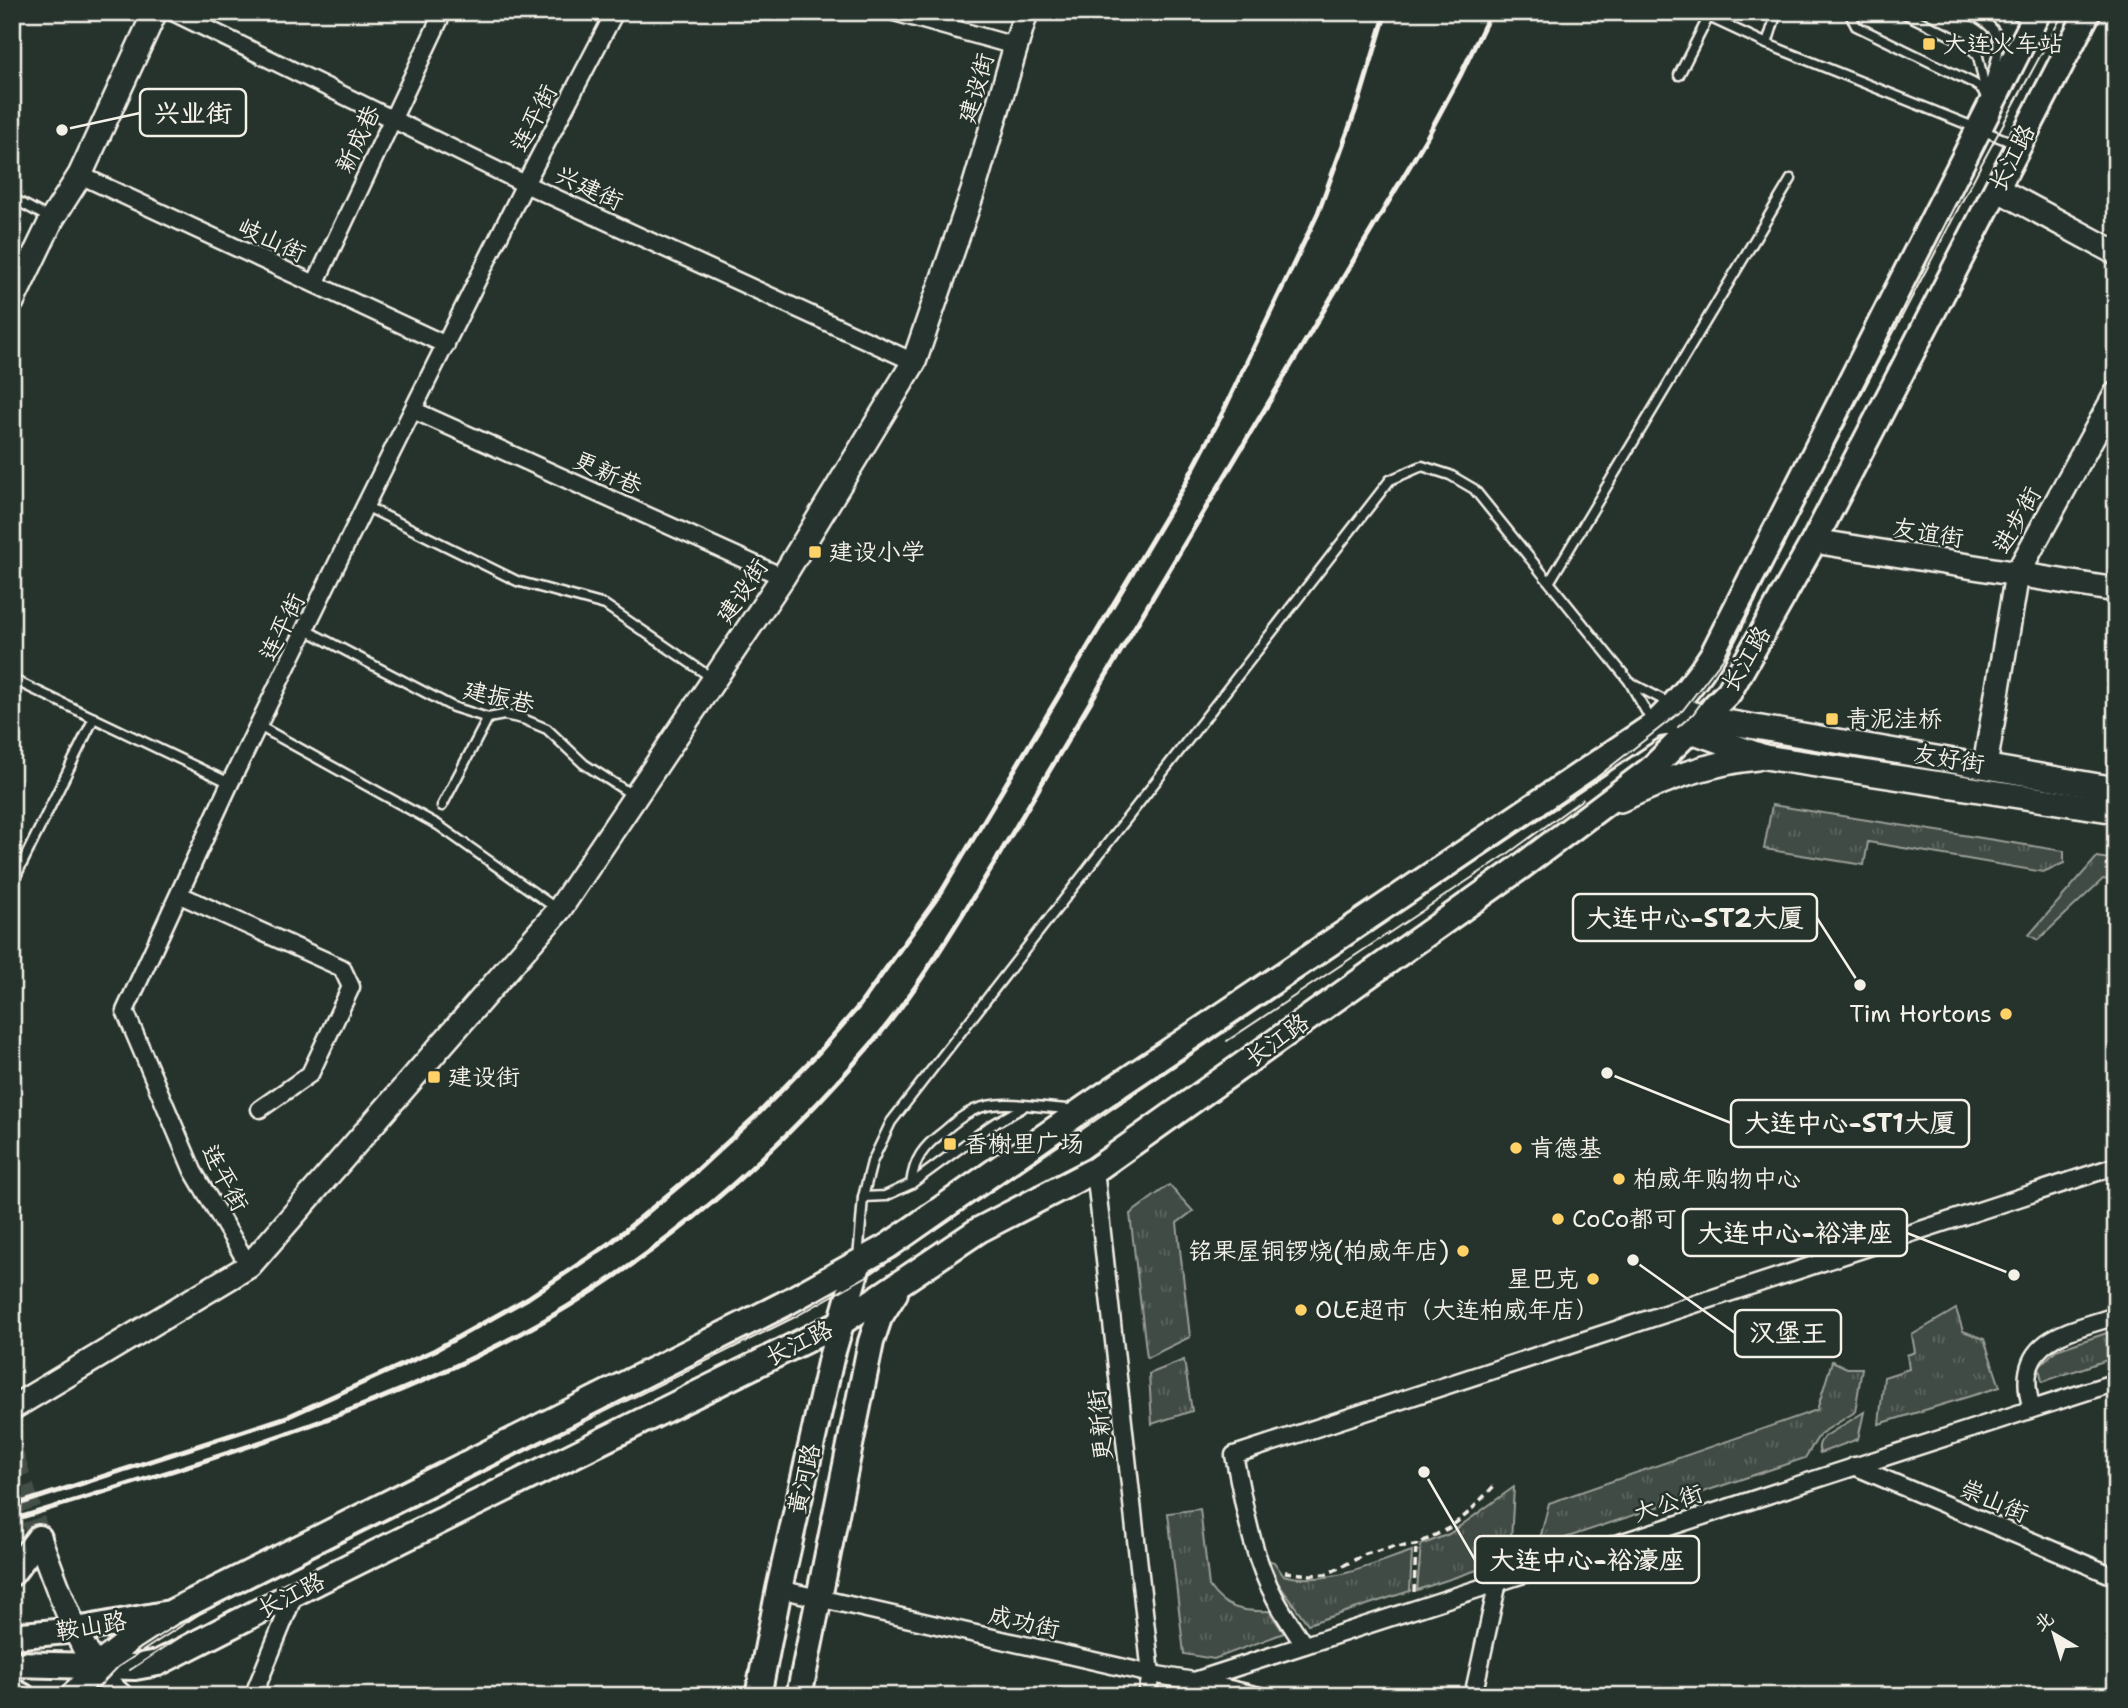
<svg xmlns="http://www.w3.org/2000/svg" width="2128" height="1708" font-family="'Shantell Sans','LXGW WenKai TC',sans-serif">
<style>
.grass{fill:url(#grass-tufts);stroke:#9a9e96;stroke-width:2}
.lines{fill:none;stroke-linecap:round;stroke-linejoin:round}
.secondary-tunnel{stroke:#455049;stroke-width:23;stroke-dasharray:23 11;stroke-linecap:butt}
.lane-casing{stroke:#f4f1e8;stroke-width:13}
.street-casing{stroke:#f4f1e8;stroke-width:21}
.secondary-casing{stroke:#f4f1e8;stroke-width:28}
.primary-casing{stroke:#f4f1e8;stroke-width:30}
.path{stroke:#f4f1e8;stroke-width:3.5;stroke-dasharray:7 5;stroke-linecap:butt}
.lane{stroke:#26332d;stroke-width:8}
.street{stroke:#26332d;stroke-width:16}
.secondary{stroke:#26332d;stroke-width:23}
.primary{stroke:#26332d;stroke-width:24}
.tram{stroke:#f4f1e8;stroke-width:2}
.rail{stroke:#f4f1e8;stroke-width:5}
.poi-dot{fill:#ffd166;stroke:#26332d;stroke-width:2.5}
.labels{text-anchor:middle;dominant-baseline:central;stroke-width:5;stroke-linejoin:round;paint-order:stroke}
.poi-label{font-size:24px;fill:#f4f1e8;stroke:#26332d;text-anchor:start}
.street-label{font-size:24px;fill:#f4f1e8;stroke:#26332d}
.leader{fill:none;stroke:#f4f1e8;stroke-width:2.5}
.callout-dot{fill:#f4f1e8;stroke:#26332d;stroke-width:2.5}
.callout{fill:#26332d;stroke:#f4f1e8;stroke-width:2.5}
.callout-label{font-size:26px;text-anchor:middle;font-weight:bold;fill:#f4f1e8}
</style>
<defs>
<pattern id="grass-tufts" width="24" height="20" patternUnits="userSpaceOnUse" patternTransform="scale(1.75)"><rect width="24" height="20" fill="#414b45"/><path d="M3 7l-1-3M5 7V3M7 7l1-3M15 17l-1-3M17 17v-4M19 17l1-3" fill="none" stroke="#5d6560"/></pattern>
</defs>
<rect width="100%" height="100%" fill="#26332d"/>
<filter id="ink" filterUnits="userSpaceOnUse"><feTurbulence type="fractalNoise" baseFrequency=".0143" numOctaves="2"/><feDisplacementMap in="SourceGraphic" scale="14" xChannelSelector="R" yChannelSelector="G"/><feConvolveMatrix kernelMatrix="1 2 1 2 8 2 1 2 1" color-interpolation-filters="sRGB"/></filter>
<g filter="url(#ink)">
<!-- grass -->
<g class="grass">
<path d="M 1772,805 L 2064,851 L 2064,863 L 2043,872 L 1868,842 L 1864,865 L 1764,849 Z"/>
<path d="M 2097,857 L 2116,860 L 2116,881 L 2103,879 L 2038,940 L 2029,935 Z"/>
<path d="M 1169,1185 L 1193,1211 L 1177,1223 L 1190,1337 L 1147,1358 L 1130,1214 Z"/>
<path d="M 1956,1309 L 1963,1331 L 1984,1339 L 2000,1387 L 1879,1424 L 1884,1377 L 1909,1369 L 1907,1355 L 1915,1352 L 1912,1335 Z"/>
<path d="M 2116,1330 L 2116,1357 L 2042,1382 L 2039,1366 L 2056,1350 Z"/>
<path d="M 1184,1360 L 1192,1411 L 1152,1424 L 1149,1374 Z"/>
<path d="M 1832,1361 L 1847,1368 L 1862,1368 L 1855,1412 L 1820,1434 L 1805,1458 L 1538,1547 L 1549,1503 L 1817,1410 Z"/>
<path d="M 1864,1412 L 1858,1439 L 1820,1453 C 1817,1446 1820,1442 1824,1437 Z"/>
<path d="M 1514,1487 L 1510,1559 L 1417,1590 L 1421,1545 L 1449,1534 Z"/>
<path d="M 1200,1509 L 1209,1586 C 1224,1609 1243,1612 1269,1611 L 1284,1633 L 1214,1659 L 1184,1654 L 1168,1513 Z"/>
<path d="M 1412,1551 L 1410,1591 L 1308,1624 L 1266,1567 L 1268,1560 L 1274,1562 L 1283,1575 C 1326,1587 1372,1564 1412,1551 Z"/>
</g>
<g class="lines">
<!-- secondary-tunnel -->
<path class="secondary-tunnel" d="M 12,1455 L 39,1538"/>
<defs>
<g id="lane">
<path d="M 1777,12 L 1767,44 L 2016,144"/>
<path d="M 1849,12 L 1856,26 L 1973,83 L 1982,89 L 1986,97"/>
<path d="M 1901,12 L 1966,43 L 1978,56 L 1986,94"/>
<path d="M 1967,12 C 2008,31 2001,45 1990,82"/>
<path d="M 2012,12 L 2031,22"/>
<path d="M 1709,17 L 1767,44"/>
<path d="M 1679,75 L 1711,12"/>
<path d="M 12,198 L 49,218"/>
<path d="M 365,506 L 517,581 L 605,605 L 712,678"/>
<path d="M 1550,581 L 1791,179"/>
<path d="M 306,630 L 453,707 L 488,718 L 504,715 L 523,719 L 547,729 L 584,764 L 634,796"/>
<path d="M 12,679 L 230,783"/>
<path d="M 1631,683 L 1669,703"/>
<path d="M 259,726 L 438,825 L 557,909"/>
<path d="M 442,806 L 488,718"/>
<path d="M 12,884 L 94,718"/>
<path d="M 911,1184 C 914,1159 923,1147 943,1132 C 952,1124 963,1115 974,1110 C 1003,1097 1040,1109 1071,1109"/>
<path d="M 863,1197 L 885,1196 L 911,1184 L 990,1126 L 1022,1108"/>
<path d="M 858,1259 L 863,1197 L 872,1162 L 891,1122 L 1390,480 L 1422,466 L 1450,475 L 1474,489 L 1629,681 L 1652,722"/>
</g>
<g id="street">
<path d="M 173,12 L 525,184 L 914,362"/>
<path d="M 894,12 L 1015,46"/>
<path d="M 80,175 L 446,345"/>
<path d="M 315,284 L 443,12"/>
<path d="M 413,410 L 783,577"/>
<path d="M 180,895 L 342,968 L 351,987 L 310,1074 L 260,1109"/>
<path d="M 1095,1170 L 1151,1674 L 1147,1696"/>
<path d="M 249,1266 L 193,1171 L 125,1011 L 230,783 L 365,506 L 525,184 L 615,12"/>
<path d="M 2032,1409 C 2011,1340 2065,1332 2116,1316"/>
<path d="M 1854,1466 L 2116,1577"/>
<path d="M 779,1589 L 1151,1674 L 1194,1681 L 1260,1696"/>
<path d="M 1304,1645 C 1294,1629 1283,1614 1275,1598 C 1251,1554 1244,1503 1234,1455 L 2116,1166"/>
<path d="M 1194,1681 L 2116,1382"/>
<path d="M 253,1696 L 295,1593"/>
<path d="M 1473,1696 L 1498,1582"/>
</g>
<g id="secondary">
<path d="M 1997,189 L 2116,253"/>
<path d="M 12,302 L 52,219 L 80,175 L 155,12"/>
<path d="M 1814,541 L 2116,590"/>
<path d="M 1674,706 L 1703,718 L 2116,789"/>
<path d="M 1654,725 L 1668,723 L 1765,757 L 2116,811"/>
<path d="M 1985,766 L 2017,574 L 2116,394"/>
<path d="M 1620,800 C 1664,780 1708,763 1757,758"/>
<path d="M 12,1408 L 249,1266 L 559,910 L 783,577 L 914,362 L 973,191 L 1026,12"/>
<path d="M 39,1538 C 57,1584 82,1665 121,1696"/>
<path d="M 72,1696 L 97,1666 L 131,1639 L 168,1615"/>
</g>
<g id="primary">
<path d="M 12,1573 L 39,1538"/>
<path d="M 12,1636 L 77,1630 L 170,1613 L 782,1305 L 888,1246 L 1088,1106 L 1654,725 C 1677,703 1696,681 1713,654 L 2038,12"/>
<path d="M 12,1664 L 135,1667 L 158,1663 L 295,1593 L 842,1322 L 979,1230 L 1095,1170 L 1522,866 L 1651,769 L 1729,692 L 1814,541 L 2088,12"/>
<path d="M 12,1691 L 22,1696"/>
<path d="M 758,1696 L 779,1589 L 831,1358 L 858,1265"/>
<path d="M 799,1696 L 871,1342 L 879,1318 L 895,1293"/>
</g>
</defs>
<!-- lane casing -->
<use href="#lane" class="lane-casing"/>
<!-- street casing -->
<use href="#street" class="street-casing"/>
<!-- secondary casing -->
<use href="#secondary" class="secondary-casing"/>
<!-- primary casing -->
<use href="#primary" class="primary-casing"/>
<!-- path -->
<g class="path">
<path d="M 1285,1572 L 1310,1575 L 1327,1574 L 1366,1554 L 1394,1547 L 1416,1545 L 1449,1528 L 1467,1514 L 1494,1486"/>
<path d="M 1414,1592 L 1416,1545"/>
</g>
<!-- lane -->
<use href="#lane" class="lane"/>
<!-- street -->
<use href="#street" class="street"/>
<!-- secondary -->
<use href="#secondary" class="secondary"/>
<!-- primary -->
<use href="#primary" class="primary"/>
<!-- tram -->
<g class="tram">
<path d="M 1678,727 L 1693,714 L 1712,688"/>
<path d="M 1227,1041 L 1506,855 L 1583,799"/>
<path d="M 130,1670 L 182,1636 L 232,1609"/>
<path d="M 90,1696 L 118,1667 L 201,1613 L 795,1317 L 869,1275 L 1596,778 L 1683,710 L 1724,657 L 1981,165 L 2064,12"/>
</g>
<!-- rail -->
<g class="rail">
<path d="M 12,1506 L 287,1417 L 435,1350 L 528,1298 L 609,1244 L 693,1174 L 759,1113 L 818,1053 L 859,1006 L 942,891 L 1184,486 L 1222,414 L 1318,213 L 1360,98 L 1386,12"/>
<path d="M 12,1520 C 192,1464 380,1414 545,1320 C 672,1247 784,1147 879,1035 C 923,982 958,921 995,862 L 1427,137 L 1461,74 L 1491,12"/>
</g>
</g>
</g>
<!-- markers -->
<g class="poi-dot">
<rect x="1922" y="37" width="14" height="14" rx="3.5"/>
<rect x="808" y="545" width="14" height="14" rx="3.5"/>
<rect x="1825" y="712" width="14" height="14" rx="3.5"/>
<circle cx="2006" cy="1014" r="7"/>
<rect x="427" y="1070" width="14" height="14" rx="3.5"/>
<rect x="943" y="1137" width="14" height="14" rx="3.5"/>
<circle cx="1516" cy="1148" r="7"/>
<circle cx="1619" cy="1179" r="7"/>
<circle cx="1558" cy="1219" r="7"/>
<circle cx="1463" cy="1251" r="7"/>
<circle cx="1593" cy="1279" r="7"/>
<circle cx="1301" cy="1310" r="7"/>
</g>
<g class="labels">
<!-- poi labels -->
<g class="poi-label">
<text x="1943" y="44">大连火车站</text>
<text x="829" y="552">建设小学</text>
<text x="1846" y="719">青泥洼桥</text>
<text x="1992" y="1014" text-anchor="end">Tim Hortons</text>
<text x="448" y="1077">建设街</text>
<text x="964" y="1144">香榭里广场</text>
<text x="1530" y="1148">肯德基</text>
<text x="1633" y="1179">柏威年购物中心</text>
<text x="1572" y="1219">CoCo都可</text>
<text x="1449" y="1251" text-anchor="end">铭果屋铜锣烧(柏威年店)</text>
<text x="1579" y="1279" text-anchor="end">星巴克</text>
<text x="1315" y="1310">OLE超市（大连柏威年店）</text>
</g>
<!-- street labels -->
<g class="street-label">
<text transform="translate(976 88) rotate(-74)">建设街</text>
<text transform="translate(534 118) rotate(-63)">连平街</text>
<text transform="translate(358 139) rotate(-65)">新成巷</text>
<text transform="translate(2012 158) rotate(-63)">长江路</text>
<text transform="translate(589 188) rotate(25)">兴建街</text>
<text transform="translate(272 240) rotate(25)">岐山街</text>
<text transform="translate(608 473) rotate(24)">更新巷</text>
<text transform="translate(2017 520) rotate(-61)">进步街</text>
<text transform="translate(1928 533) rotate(9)">友谊街</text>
<text transform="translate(742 591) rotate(-56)">建设街</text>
<text transform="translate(282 627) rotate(-64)">连平街</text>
<text transform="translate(1746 659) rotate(-59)">长江路</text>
<text transform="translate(499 697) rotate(13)">建振巷</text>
<text transform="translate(1949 759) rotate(9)">友好街</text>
<text transform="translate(1277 1040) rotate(-36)">长江路</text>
<text transform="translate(225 1178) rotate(62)">连平街</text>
<text transform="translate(799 1343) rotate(-26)">长江路</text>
<text transform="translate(1100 1425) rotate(-96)">更新街</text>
<text transform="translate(804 1479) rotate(-77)">黄河路</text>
<text transform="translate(1994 1501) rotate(23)">崇山街</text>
<text transform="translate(1668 1503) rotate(-18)">大公街</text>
<text transform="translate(291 1595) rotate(-27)">长江路</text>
<text transform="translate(1024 1622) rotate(13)">成功街</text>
<text transform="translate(91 1626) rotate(-9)">鞍山路</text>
</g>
</g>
<!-- callouts -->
<path class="leader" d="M62 130L140 113M1860 985L1817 918M1607 1073L1731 1123M2014 1275L1907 1233M1633 1260L1735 1333M1424 1472L1475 1560"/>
<g class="callout-dot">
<circle cx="62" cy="130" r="7"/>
<circle cx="1860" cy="985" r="7"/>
<circle cx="1607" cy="1073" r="7"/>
<circle cx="2014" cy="1275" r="7"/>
<circle cx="1633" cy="1260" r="7"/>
<circle cx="1424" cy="1472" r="7"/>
</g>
<g class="callout">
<rect x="140" y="89" width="106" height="47" rx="7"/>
<rect x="1573" y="894" width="244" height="47" rx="7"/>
<rect x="1731" y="1100" width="238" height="47" rx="7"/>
<rect x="1683" y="1209" width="224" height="47" rx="7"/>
<rect x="1735" y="1310" width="106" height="47" rx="7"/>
<rect x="1475" y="1536" width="224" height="47" rx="7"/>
</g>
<g class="callout-label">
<text x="193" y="122">兴业街</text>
<text x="1695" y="927">大连中心-ST2大厦</text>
<text x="1850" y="1132">大连中心-ST1大厦</text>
<text x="1795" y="1242">大连中心-裕津座</text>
<text x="1788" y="1342">汉堡王</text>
<text x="1587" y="1569">大连中心-裕濠座</text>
</g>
<!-- margin -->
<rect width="2128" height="1708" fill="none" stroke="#26332d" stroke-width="42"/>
<rect x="21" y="21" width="2086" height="1666" fill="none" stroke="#f4f1e8" stroke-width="2.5" filter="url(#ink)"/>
<!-- north arrow -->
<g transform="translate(2054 1634) rotate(322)" stroke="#26332d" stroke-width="5" paint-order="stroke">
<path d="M0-5L12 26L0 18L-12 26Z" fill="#f4f1e8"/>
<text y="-10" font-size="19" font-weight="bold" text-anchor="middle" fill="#f4f1e8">北</text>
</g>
</svg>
